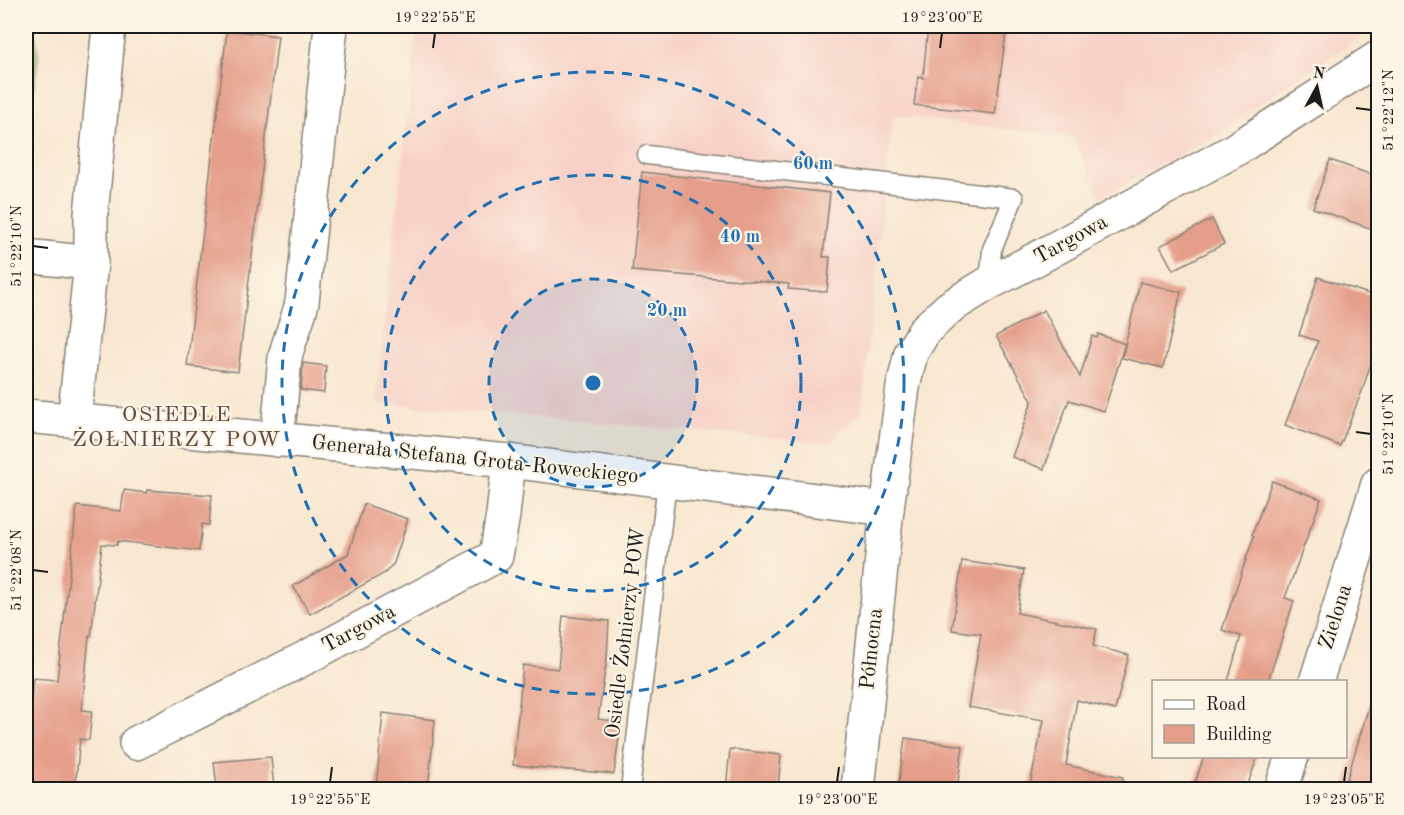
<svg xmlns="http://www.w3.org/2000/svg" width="1404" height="815" font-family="'Old Standard TT',serif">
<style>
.built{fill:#f7d1c7}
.green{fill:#accc74;stroke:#647448;stroke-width:1.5}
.building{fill:#e59e8a}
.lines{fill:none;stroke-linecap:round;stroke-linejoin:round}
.service-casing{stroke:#8a8276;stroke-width:21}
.minor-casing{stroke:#8a8276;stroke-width:36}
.service{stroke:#fff;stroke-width:18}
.minor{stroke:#fff;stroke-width:33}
.ticks{fill:none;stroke:#1c1c1c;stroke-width:2}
.ring{fill:none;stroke:#1f6fb2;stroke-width:3;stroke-dasharray:10 8}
.labels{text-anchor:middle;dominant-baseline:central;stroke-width:4.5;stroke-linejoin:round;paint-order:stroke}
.street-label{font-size:21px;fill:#1c1c1c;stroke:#fcf5e5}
.neighbourhood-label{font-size:22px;letter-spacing:1.5px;fill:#624a42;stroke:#fcf5e5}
.centre{fill:#1f6fb2;stroke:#fcf5e5;stroke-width:3}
.ring-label{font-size:18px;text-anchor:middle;font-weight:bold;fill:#1f6fb2;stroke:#fcf5e5;stroke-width:4.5;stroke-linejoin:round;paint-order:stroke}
.neatline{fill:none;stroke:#1c1c1c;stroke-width:2}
.ticks-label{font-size:15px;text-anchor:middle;fill:#1c1c1c}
</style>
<rect width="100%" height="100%" fill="#fcf5e5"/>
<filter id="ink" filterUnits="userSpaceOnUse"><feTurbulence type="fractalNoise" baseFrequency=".0167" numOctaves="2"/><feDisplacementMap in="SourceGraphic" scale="12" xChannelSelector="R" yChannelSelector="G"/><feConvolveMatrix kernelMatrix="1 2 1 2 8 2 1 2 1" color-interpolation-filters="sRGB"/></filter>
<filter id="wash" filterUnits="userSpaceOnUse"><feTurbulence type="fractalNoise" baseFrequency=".008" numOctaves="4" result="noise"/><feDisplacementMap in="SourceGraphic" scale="24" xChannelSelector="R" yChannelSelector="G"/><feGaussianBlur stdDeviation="1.35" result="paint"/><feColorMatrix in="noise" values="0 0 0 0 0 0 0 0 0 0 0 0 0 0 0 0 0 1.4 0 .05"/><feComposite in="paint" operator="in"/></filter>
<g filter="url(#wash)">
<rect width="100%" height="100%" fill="#f8e7d0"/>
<!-- built -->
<path class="built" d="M 417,26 L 1377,26 L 1267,98 L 1222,132 L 1101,197 L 1072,137 L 893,115 L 861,414 L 829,443 L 376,403 Z"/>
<!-- green -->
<path class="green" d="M 26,26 L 31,26 L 35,34 L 38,56 L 33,90 L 26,102 Z"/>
<g id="blocks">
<!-- building -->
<g class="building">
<path d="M 928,26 L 1007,26 L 995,114 L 914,105 L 918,77 L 923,78 Z"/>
<path d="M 227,30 L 278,36 L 238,372 L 187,366 Z"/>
<path d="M 1330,160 L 1378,177 L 1378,231 L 1313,208 Z"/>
<path d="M 642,172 L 830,193 L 823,257 L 830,257 L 827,292 L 788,289 L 789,284 L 632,271 Z"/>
<path d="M 1212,219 L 1224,244 L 1173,270 L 1160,246 Z"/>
<path d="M 1318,277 L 1378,297 L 1378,341 L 1362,391 L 1340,446 L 1285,425 L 1318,341 L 1299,335 Z"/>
<path d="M 1140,282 L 1181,292 L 1163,368 L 1122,358 Z"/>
<path d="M 1044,310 L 1080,377 L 1092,336 L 1097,338 L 1098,334 L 1125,344 L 1104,411 L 1069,400 L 1044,469 L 1012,457 L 1032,401 L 996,336 Z"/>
<path d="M 303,363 L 326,366 L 324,393 L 301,390 Z"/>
<path d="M 1272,481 L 1321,499 L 1285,598 L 1294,601 L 1268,681 L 1228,681 L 1241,636 L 1222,630 L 1254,536 L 1252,535 Z"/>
<path d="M 124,490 L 146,493 L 147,490 L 212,495 L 209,525 L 202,524 L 199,551 L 118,541 L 117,545 L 102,544 L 91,636 L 89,636 L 82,710 L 92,711 L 89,740 L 80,739 L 75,789 L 26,789 L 26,762 L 33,678 L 57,680 L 77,506 L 121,511 Z"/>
<path d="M 364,504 L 408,519 L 394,563 L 385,573 L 310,614 L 293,586 L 348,554 Z"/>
<path d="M 962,561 L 1024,570 L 1017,613 L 1097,629 L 1093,646 L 1129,655 L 1115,710 L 1077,700 L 1066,765 L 1123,777 L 1122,789 L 1029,789 L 1044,720 L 968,707 L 981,634 L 952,630 Z"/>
<path d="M 563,616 L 609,621 L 607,657 L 598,719 L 621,722 L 614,774 L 513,765 L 523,665 L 558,669 Z"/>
<path d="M 1371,699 L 1378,700 L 1378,789 L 1344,789 Z"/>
<path d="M 383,713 L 435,720 L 428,789 L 376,789 Z"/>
<path d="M 905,738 L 963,746 L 957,789 L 898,789 Z"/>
<path d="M 730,749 L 781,755 L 778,789 L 726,789 Z"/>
<path d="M 1204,756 L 1258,756 L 1246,789 L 1193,789 Z"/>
<path d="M 271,757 L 274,789 L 217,789 L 214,762 Z"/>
</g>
</g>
</g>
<g filter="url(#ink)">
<use href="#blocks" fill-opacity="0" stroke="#8a8276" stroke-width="1.5"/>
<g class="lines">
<defs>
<g id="service">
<path d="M 647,155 L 1014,198 L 992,249 L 989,283"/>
<path d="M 630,790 L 667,482"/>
</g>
<g id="minor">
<path d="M 26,256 L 91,263"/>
<path d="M 26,416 L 509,461 L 887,509"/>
<path d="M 74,420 L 91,263 L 91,215 L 109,26"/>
<path d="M 277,440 L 285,358 C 289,339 298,321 302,302 L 331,26"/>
<path d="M 1316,682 L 1378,484"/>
<path d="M 136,743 L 309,656 L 496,556 L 503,515 L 509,461"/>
<path d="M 858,790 L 887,509 L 903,387 L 911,353 L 925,330 L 950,307 L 989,283 L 1036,259 L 1233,151 L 1378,58"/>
<path d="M 1281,790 L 1292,756"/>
</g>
</defs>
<!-- service casing -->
<use href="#service" class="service-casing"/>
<!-- minor casing -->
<use href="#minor" class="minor-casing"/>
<!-- service -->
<use href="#service" class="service"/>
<!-- minor -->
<use href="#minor" class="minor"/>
</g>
</g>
<!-- ticks -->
<path class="ticks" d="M 433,48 L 435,33M 940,48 L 942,33M 1356,108 L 1371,110M 33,246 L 48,248M 1356,432 L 1371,434M 33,570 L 48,572M 330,782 L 332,767M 837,782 L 839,767M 1344,782 L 1346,767"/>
<!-- distance rings -->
<circle cx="593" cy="383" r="104" fill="#1f6fb2" fill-opacity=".12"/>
<g class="ring">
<circle cx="593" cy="383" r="104"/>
<circle cx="593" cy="383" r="208"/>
<circle cx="593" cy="383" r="311"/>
</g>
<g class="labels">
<!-- street labels -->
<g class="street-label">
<text transform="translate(1071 240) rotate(-29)">Targowa</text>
<text transform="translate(475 460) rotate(6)">Generała Stefana Grota-Roweckiego</text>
<text transform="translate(1336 617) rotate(-72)">Zielona</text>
<text transform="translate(359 629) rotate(-28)">Targowa</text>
<text transform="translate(626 633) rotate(-83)">Osiedle Żołnierzy POW</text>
<text transform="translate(872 649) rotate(-84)">Północna</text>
</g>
<!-- neighbourhood labels -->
<g class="neighbourhood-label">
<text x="177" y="415">OSIEDLE<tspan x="177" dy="25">ŻOŁNIERZY POW</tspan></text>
</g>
</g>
<circle cx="593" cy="383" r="9" class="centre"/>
<g class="ring-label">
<text x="813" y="169">60 m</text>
<text x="740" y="242">40 m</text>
<text x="667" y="316">20 m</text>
</g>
<!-- margin -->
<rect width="1404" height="815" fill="none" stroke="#fcf5e5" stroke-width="66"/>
<!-- legend -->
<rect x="1152" y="680" width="195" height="78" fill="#fcf5e5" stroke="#a29e95" stroke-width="1.5"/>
<rect x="1164" y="700" width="30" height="9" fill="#ffffff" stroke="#a29e95" stroke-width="1.5"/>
<text x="1206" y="710" font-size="18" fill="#1c1c1c">Road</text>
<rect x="1164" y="725" width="30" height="18" fill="#e59e8a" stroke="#a29e95" stroke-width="1.5"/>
<text x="1206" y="740" font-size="18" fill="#1c1c1c">Building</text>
<!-- north arrow -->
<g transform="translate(1317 87) rotate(8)" stroke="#fcf5e5" stroke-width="4.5" paint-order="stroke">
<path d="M0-4.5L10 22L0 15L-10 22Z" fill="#1c1c1c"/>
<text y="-9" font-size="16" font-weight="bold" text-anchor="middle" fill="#1c1c1c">N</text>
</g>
<rect x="33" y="33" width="1338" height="749" class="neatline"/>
<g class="ticks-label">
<text x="435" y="22">19°22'55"E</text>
<text x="942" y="22">19°23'00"E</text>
<text transform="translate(1388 110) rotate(-90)" y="5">51°22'12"N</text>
<text transform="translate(16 246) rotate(-90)" y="5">51°22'10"N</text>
<text transform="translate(1388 434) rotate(-90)" y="5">51°22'10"N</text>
<text transform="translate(16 570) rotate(-90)" y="5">51°22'08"N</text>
<text x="330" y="804">19°22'55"E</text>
<text x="837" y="804">19°23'00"E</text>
<text x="1344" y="804">19°23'05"E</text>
</g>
</svg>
